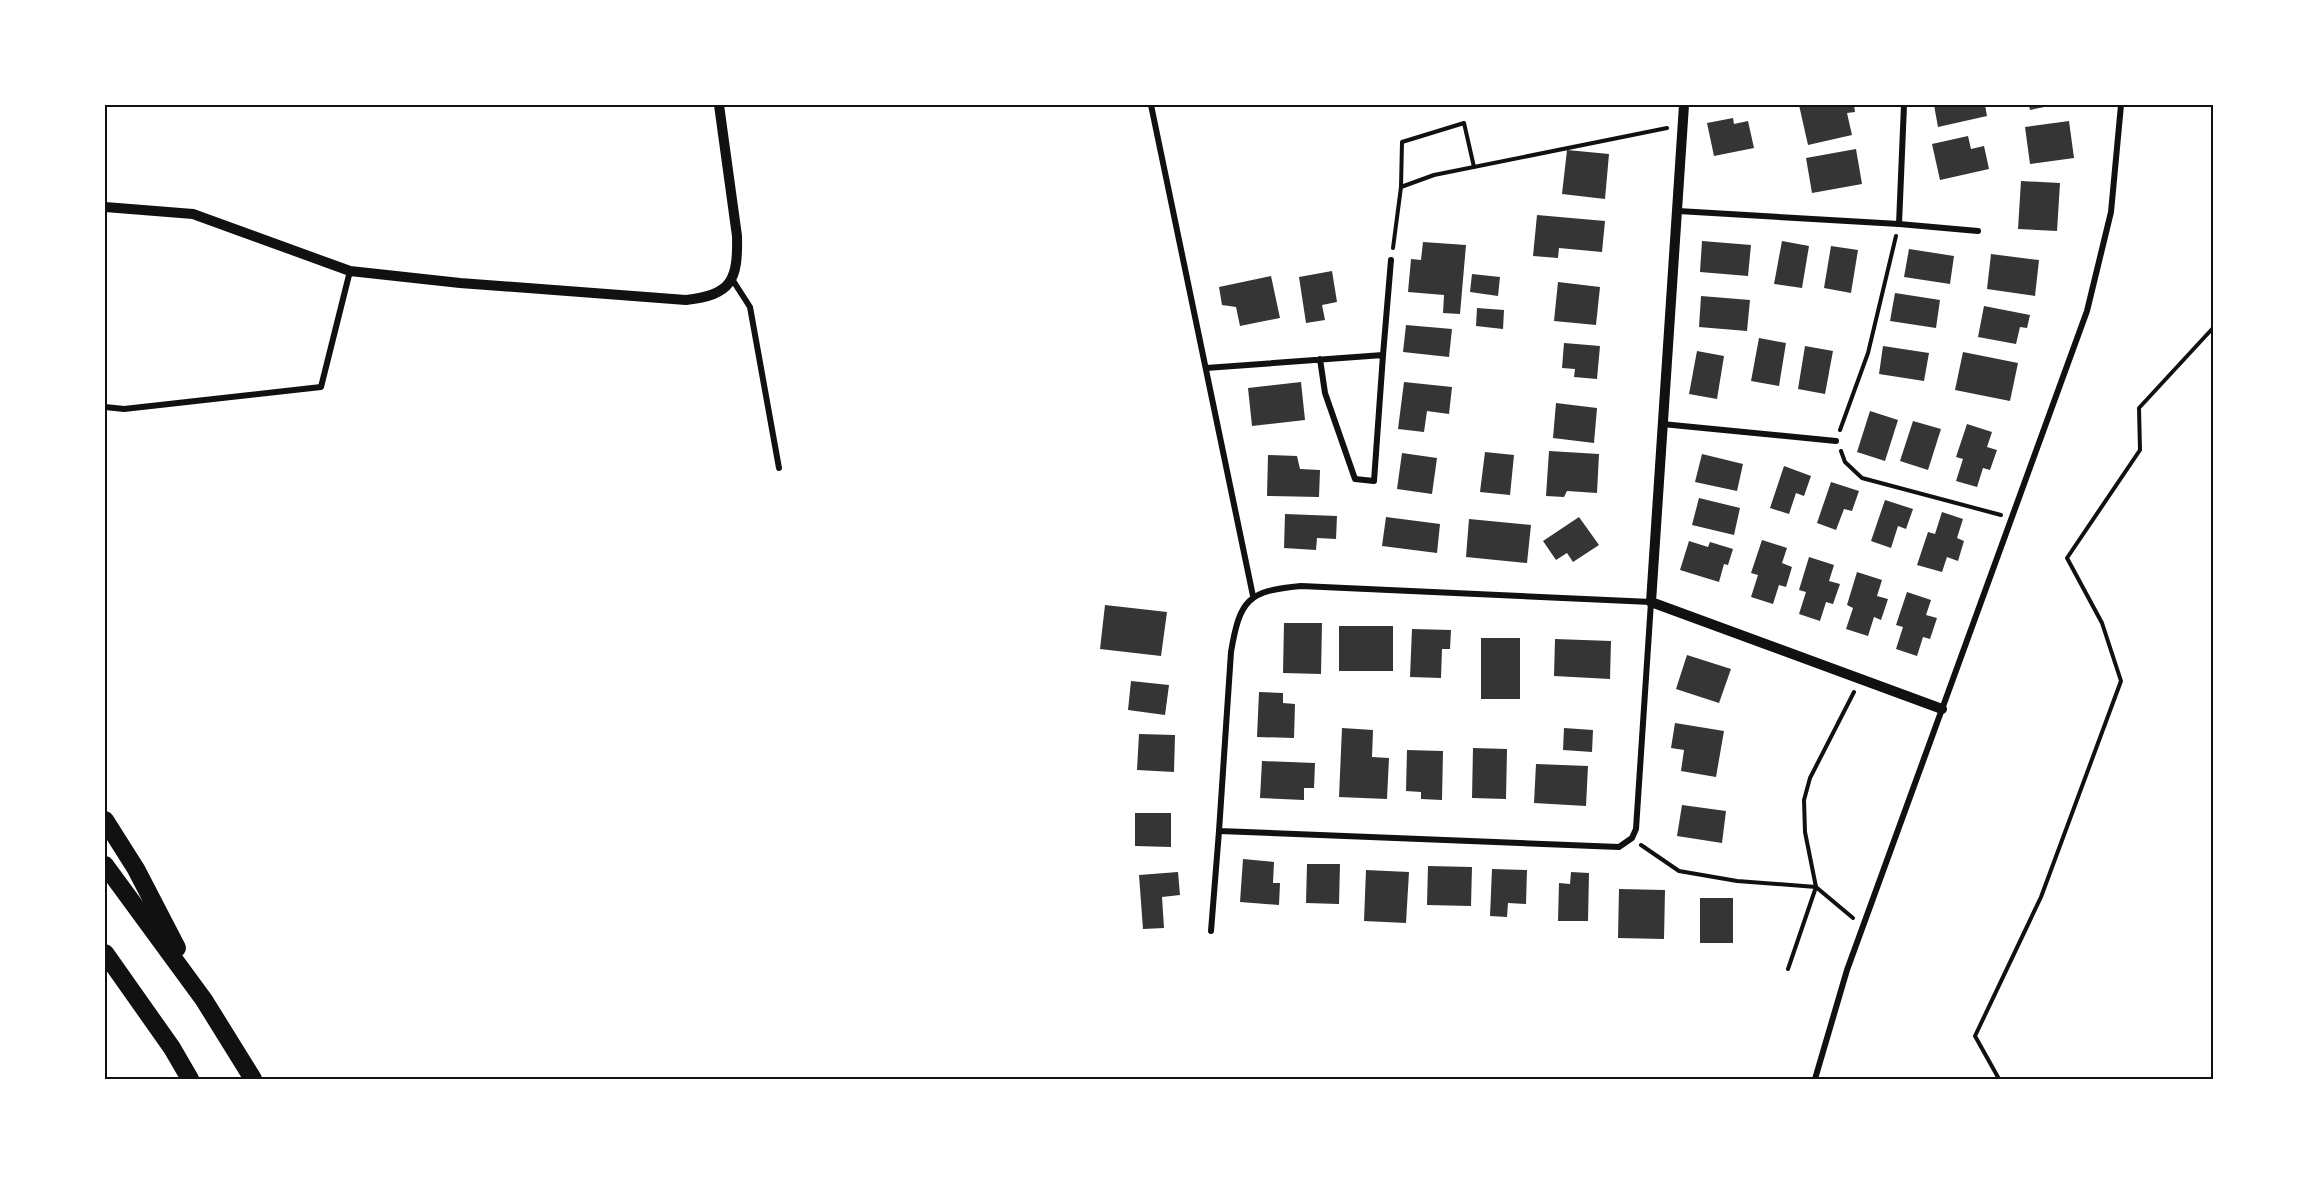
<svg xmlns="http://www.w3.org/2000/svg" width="2318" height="1184" font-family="'PT Sans',sans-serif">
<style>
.building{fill:#353535}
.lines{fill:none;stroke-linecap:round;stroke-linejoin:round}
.path{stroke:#111;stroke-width:4}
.minor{stroke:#111;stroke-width:6}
.tertiary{stroke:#111;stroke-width:10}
.motorway{stroke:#111;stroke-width:18}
.neatline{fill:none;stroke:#111;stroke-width:2}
</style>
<rect width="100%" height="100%" fill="#fff"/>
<!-- building -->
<g class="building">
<path d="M 1799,105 L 1854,105 L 1855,112 L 1847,113 L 1852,135 L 1808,145 Z"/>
<path d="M 1934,105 L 1985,105 L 1987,116 L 1938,127 Z"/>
<path d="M 2029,105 L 2049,105 L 2049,106 L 2030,110 Z"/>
<path d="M 1733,118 L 1734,124 L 1748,121 L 1754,148 L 1714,156 L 1707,123 Z"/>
<path d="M 2069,121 L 2074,158 L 2030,164 L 2025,127 Z"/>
<path d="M 1968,136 L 1971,149 L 1984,146 L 1989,169 L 1940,180 L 1932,144 Z"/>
<path d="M 1856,149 L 1862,184 L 1812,193 L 1806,158 Z"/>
<path d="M 1567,150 L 1609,154 L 1605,199 L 1562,194 Z"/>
<path d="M 2021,181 L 2060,183 L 2057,231 L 2018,229 Z"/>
<path d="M 1537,215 L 1605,221 L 1602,252 L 1559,248 L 1558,258 L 1533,256 Z"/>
<path d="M 1702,241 L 1751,245 L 1748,276 L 1700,272 Z"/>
<path d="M 1782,241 L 1809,246 L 1802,288 L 1774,284 Z"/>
<path d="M 1423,242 L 1466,245 L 1460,314 L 1443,313 L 1444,295 L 1408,292 L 1411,259 L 1421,260 Z"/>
<path d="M 1831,246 L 1858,250 L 1851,293 L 1824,288 Z"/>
<path d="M 1909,249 L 1954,256 L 1950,284 L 1904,277 Z"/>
<path d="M 1991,254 L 2039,260 L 2035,296 L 1987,289 Z"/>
<path d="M 1332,271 L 1337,302 L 1322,305 L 1325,320 L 1306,323 L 1299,277 Z"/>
<path d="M 1472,274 L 1500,277 L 1498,296 L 1470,292 Z"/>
<path d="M 1271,276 L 1280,318 L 1240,326 L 1236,307 L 1222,305 L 1219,287 Z"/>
<path d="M 1558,282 L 1600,287 L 1596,325 L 1554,321 Z"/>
<path d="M 1895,293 L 1940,300 L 1936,328 L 1890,321 Z"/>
<path d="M 1701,296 L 1750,300 L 1747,331 L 1699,327 Z"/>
<path d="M 1984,306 L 2030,315 L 2027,328 L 2020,327 L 2016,344 L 1978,337 Z"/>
<path d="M 1477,308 L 1504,310 L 1503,329 L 1476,326 Z"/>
<path d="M 1406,325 L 1452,329 L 1449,357 L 1403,352 Z"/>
<path d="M 1759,338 L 1786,343 L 1779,386 L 1751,381 Z"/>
<path d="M 1564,343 L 1600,346 L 1597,379 L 1574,377 L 1575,369 L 1562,368 Z"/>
<path d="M 1805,346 L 1833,351 L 1825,394 L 1798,389 Z"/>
<path d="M 1883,346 L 1929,353 L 1924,381 L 1879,374 Z"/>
<path d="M 1697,351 L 1724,356 L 1717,399 L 1689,394 Z"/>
<path d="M 1963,352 L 2018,363 L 2010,401 L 1955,390 Z"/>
<path d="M 1301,382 L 1305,420 L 1252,426 L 1248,388 Z"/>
<path d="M 1404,382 L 1452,387 L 1449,414 L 1427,411 L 1424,432 L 1398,429 Z"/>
<path d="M 1556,403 L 1597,408 L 1594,443 L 1553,438 Z"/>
<path d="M 1870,411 L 1898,420 L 1885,461 L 1857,452 Z"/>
<path d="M 1913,421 L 1941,429 L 1928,470 L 1900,461 Z"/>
<path d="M 1967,424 L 1992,432 L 1987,447 L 1997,450 L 1990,470 L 1983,468 L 1977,487 L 1956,481 L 1963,459 L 1956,457 Z"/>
<path d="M 1549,451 L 1599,454 L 1597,493 L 1567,491 L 1564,497 L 1546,496 Z"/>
<path d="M 1485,452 L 1514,455 L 1510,495 L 1480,492 Z"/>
<path d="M 1402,453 L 1437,458 L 1432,494 L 1397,489 Z"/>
<path d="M 1702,454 L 1743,464 L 1737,491 L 1695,482 Z"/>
<path d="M 1268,455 L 1297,456 L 1300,469 L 1320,470 L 1319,497 L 1267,496 Z"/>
<path d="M 1784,466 L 1811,476 L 1804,496 L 1796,493 L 1789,514 L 1770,508 Z"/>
<path d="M 1831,482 L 1859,491 L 1852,511 L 1844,509 L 1836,530 L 1817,523 Z"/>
<path d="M 1699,498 L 1740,508 L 1734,535 L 1692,525 Z"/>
<path d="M 1885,500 L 1913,509 L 1906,529 L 1898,526 L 1891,548 L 1871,541 Z"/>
<path d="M 1942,512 L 1963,519 L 1957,538 L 1964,541 L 1958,561 L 1947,557 L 1942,572 L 1917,565 L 1928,532 L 1935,534 Z"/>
<path d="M 1285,514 L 1337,516 L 1336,539 L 1317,538 L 1316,550 L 1284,548 Z"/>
<path d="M 1386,517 L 1440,524 L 1437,553 L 1382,546 Z"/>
<path d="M 1579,517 L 1599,545 L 1573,562 L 1567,553 L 1556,560 L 1543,541 Z"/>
<path d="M 1469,519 L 1531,525 L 1527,563 L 1466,557 Z"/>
<path d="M 1762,540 L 1787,548 L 1782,563 L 1792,567 L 1786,587 L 1779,585 L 1773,604 L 1751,597 L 1758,575 L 1751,573 Z"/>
<path d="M 1689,541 L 1708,547 L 1710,542 L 1733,549 L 1728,565 L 1724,564 L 1719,582 L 1680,570 Z"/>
<path d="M 1809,557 L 1834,565 L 1829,581 L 1840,584 L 1833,604 L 1826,602 L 1820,621 L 1799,614 L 1806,592 L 1799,590 Z"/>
<path d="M 1857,572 L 1882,580 L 1877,596 L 1888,599 L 1881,620 L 1874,617 L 1868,636 L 1846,629 L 1853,608 L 1847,605 Z"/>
<path d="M 1907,592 L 1931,600 L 1926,615 L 1937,618 L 1930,639 L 1923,637 L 1917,656 L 1896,649 L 1903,627 L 1896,625 Z"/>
<path d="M 1105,605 L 1167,612 L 1161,656 L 1100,649 Z"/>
<path d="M 1284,623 L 1322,623 L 1321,674 L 1283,673 Z"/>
<rect x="1339" y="626" width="54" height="45"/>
<path d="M 1412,629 L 1451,630 L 1450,649 L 1442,649 L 1441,678 L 1410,677 Z"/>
<rect x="1481" y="638" width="39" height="61"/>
<path d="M 1555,639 L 1611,641 L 1610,679 L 1554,676 Z"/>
<path d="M 1687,655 L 1731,669 L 1719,703 L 1676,689 Z"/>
<path d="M 1131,681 L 1169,685 L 1165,715 L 1128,710 Z"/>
<path d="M 1259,692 L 1283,693 L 1283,703 L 1295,704 L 1294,738 L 1257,737 Z"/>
<path d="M 1675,723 L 1724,731 L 1716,777 L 1681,771 L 1684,750 L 1671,748 Z"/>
<path d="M 1342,728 L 1373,730 L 1372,757 L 1389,758 L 1387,799 L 1339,797 Z"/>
<path d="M 1564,728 L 1593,730 L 1592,752 L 1563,750 Z"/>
<path d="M 1139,734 L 1175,735 L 1174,772 L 1137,770 Z"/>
<path d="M 1473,748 L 1507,749 L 1506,799 L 1472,798 Z"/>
<path d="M 1407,750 L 1443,751 L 1442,800 L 1421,799 L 1421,792 L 1406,791 Z"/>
<path d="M 1262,761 L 1315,763 L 1314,788 L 1304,788 L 1304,800 L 1260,798 Z"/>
<path d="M 1536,764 L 1588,766 L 1586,806 L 1534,803 Z"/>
<path d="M 1682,805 L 1726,811 L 1722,843 L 1677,836 Z"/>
<path d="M 1135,813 L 1171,813 L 1171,847 L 1135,846 Z"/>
<path d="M 1243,859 L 1274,862 L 1273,883 L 1280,883 L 1279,905 L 1240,902 Z"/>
<path d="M 1307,864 L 1340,864 L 1339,904 L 1306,903 Z"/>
<path d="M 1428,866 L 1472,867 L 1471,906 L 1427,905 Z"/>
<path d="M 1492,869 L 1527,870 L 1526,904 L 1508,903 L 1507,917 L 1490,916 Z"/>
<path d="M 1366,870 L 1409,872 L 1406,923 L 1364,921 Z"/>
<path d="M 1178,872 L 1180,895 L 1162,897 L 1164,928 L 1143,929 L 1139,875 Z"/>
<path d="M 1571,872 L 1589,873 L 1588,921 L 1558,921 L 1559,883 L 1570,884 Z"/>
<path d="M 1619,889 L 1665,890 L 1664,939 L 1618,938 Z"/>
<rect x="1700" y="898" width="33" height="45"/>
</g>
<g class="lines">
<!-- path -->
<g class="path">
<path d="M 1401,187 L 1402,142 L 1464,123 L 1474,167"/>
<path d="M 1393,248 L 1401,187 L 1434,175 L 1667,128"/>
<path d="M 1840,430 L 1868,353 L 1896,236"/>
<path d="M 1841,451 L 1845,462 L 1862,478 L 2001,515"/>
<path d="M 1641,845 L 1679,871 L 1737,881 L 1816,887 L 1853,918"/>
<path d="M 1788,969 L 1816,887 L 1805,832 L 1804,800 L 1810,778 L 1854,692"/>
<path d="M 1999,1079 L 1975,1036 L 2041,897 L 2121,681 L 2102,623 L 2067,558 L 2140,450 L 2139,408 L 2213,328"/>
</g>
<!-- minor -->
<g class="minor">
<path d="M 1151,105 L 1253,596"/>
<path d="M 1678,211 L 1899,224 L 1978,231"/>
<path d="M 1899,224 L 1904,105"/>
<path d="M 732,279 L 750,307 L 779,468"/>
<path d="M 1383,355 L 1391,260"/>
<path d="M 1206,368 L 1383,355 L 1374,481 L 1355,479 L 1325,393 L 1320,359"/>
<path d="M 105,407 L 124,409 L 321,387 L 350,271"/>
<path d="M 1662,424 L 1836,441"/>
<path d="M 1301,586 L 1651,602 L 1636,829 L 1632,838 L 1619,847 L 1219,831 L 1231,652 C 1240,599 1248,591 1301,586 Z"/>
<path d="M 1211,931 L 1219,831"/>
<path d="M 1815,1079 L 1847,970 L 2087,311 L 2111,212 L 2121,105"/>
</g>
<!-- tertiary -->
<g class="tertiary">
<path d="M 1684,105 L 1651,602 L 1942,709"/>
<path d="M 105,207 L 193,214 L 350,271 L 460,283 L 686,300 C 732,295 738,280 737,236 L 719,105"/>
</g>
<!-- motorway -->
<g class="motorway">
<path d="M 105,820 L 136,869 L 177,948"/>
<path d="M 105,865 L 204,1000 L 253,1079"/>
<path d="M 105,953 L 172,1048 L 190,1079"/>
</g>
</g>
<!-- border -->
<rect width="2318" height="1184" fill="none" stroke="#ffffff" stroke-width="213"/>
<rect x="106" y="106" width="2106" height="972" class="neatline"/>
</svg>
